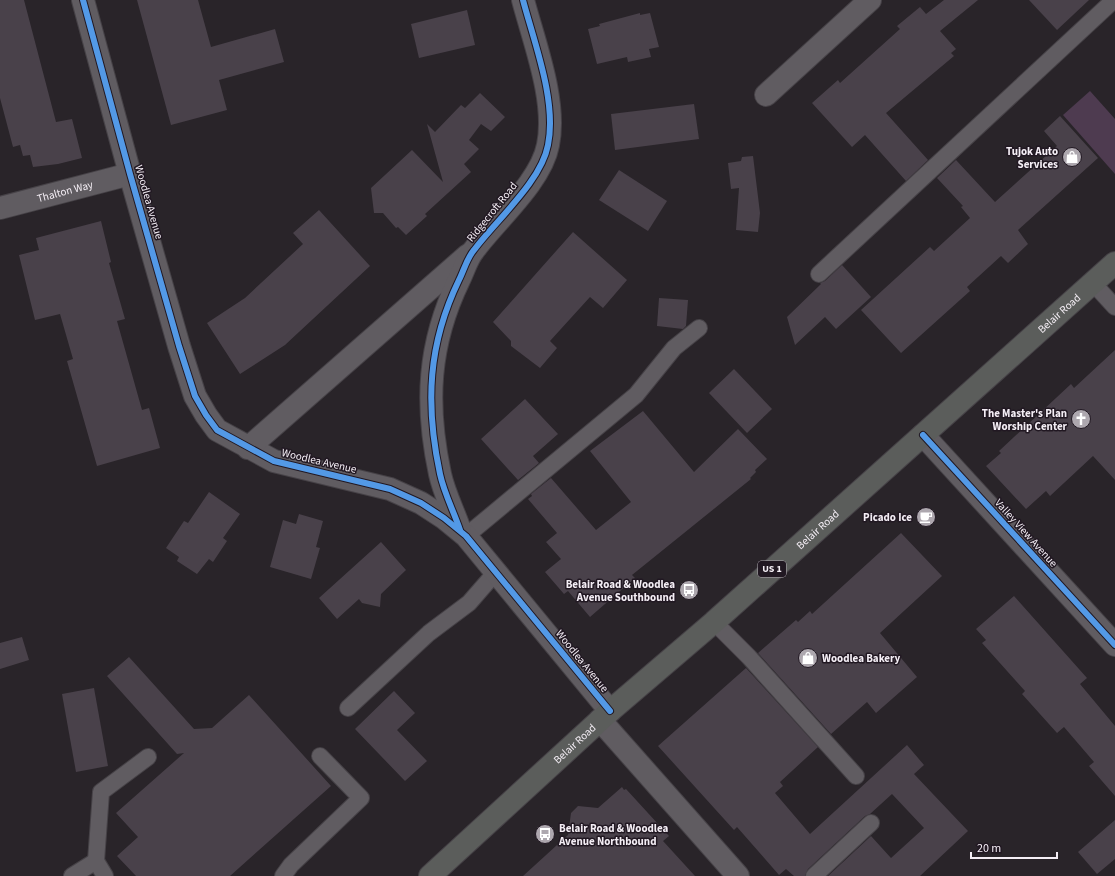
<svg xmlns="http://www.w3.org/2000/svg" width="1115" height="876" font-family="'Source Sans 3',sans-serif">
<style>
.green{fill:#4e3b50}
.building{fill:#49414a}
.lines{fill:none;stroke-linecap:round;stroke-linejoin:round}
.service-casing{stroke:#464247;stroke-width:18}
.minor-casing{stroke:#464247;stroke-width:24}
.primary-casing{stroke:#464247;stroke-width:24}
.service{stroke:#605c61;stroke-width:16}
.minor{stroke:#605c61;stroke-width:22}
.primary{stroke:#5b5d5b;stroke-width:22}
.cycleway-casing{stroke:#211822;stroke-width:8}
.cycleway{stroke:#5399e6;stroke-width:6}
.labels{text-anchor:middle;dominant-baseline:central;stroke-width:3;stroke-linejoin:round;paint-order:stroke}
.shield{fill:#211822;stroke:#b5aeb6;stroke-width:1}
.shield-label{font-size:10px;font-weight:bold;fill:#f4eef5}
.poi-label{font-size:11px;font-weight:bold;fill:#f4eef5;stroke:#211822;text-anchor:end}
.street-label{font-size:11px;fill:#f4eef5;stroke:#211822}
</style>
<rect width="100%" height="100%" fill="#292429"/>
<!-- green -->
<path class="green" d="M 1090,91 L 1115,119 L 1115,174 L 1063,115 Z"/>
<!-- building -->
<g class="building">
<path d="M 0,0 L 24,0 L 56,122 L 72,119 L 82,158 L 58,164 L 33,167 L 30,155 L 23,156 L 20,145 L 13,147 L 0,98 Z"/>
<path d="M 137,0 L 198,0 L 211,47 L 275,29 L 284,62 L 219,80 L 227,110 L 171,125 Z"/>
<path d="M 944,0 L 978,0 L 940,31 L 956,49 L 951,53 L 954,56 L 886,113 L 928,160 L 906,181 L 865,135 L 852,147 L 812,103 L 838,80 L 840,83 L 900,29 L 897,26 L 920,7 L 926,14 Z"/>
<path d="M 1029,0 L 1089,0 L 1057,30 Z"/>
<path d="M 467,10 L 475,45 L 419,58 L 411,24 Z"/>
<path d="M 640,13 L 640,15 L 650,13 L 659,47 L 649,49 L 651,57 L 628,62 L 627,57 L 597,64 L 588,29 L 600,26 L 599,24 Z"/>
<path d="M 480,93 L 505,117 L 491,131 L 481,124 L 469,140 L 479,149 L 464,164 L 471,172 L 425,214 L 427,216 L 406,235 L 398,227 L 396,228 L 383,213 L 374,213 L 371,188 L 412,150 L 443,182 L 427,124 L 435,132 L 461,105 L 465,108 Z"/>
<path d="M 694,104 L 699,139 L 615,150 L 611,114 Z"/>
<path d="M 1060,116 L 1098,158 L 1018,230 L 1028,244 L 1008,263 L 1001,256 L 967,287 L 970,291 L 901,353 L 861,310 L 930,247 L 934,251 L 970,218 L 961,207 L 963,206 L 937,178 L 956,160 L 995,202 L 1057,146 L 1044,131 Z"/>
<path d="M 753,156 L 760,213 L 758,232 L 736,230 L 739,188 L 731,189 L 728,163 L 741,161 L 742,157 Z"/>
<path d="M 619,170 L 667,201 L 648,231 L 599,200 Z"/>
<path d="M 319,210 L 370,266 L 285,345 L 240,374 L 207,323 L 245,298 L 303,244 L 293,233 Z"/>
<path d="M 101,221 L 111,262 L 109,263 L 125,319 L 117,321 L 142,410 L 149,408 L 160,448 L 97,466 L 67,361 L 73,359 L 60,314 L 35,320 L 19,255 L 39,250 L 36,238 Z"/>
<path d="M 573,232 L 627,280 L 603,308 L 590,297 L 550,341 L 557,348 L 540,368 L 511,346 L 511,341 L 493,322 Z"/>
<path d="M 842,265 L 871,297 L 836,329 L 825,317 L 795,345 L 787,317 L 821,284 L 820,283 L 825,281 Z"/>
<path d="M 659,298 L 688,300 L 686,326 L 683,329 L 657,326 Z"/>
<path d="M 1115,350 L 1115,480 L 1093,456 L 1050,496 L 1046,491 L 1026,509 L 986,466 L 1001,453 L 999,451 L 1071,384 L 1074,388 Z"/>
<path d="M 734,369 L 772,409 L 747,433 L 709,393 Z"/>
<path d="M 525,399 L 558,434 L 533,456 L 539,463 L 518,480 L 481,439 Z"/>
<path d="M 643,411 L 694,472 L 738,429 L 767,459 L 755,470 L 756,472 L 750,478 L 751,479 L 632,575 L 635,578 L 590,617 L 568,591 L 564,594 L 545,572 L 561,559 L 546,542 L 557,533 L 528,499 L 532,496 L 531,494 L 551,478 L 596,530 L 631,502 L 590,451 Z"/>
<path d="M 209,492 L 240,514 L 223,538 L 227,541 L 213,562 L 209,559 L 197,574 L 177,561 L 179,557 L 166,548 L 184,521 L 188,523 Z"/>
<path d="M 299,514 L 323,521 L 316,547 L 320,548 L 311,579 L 270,567 L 283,520 L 296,524 Z"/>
<path d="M 901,533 L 942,576 L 880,633 L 917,677 L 876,713 L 867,702 L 831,734 L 758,653 L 796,620 L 798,622 L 810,611 L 812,614 Z"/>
<path d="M 381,542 L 406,570 L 381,594 L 380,607 L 362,603 L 359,599 L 337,619 L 319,598 Z"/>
<path d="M 1014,596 L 1087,678 L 1080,684 L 1115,726 L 1115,796 L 1089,766 L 1094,762 L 1064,727 L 1057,733 L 1022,694 L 1025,691 L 982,643 L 986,640 L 976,629 Z"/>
<path d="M 22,637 L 29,660 L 0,669 L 0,643 Z"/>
<path d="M 129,657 L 194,729 L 212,728 L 249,695 L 331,786 L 230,876 L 136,876 L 117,856 L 138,837 L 116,813 L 184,753 L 177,754 L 107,676 Z"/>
<path d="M 746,668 L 818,747 L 780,782 L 783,786 L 775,793 L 810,834 L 907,745 L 924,765 L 914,774 L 968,831 L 920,876 L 828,876 L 871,836 L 891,858 L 924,828 L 892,794 L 870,814 L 865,816 L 808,869 L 805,876 L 794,876 L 786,869 L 779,875 L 737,827 L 734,830 L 658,746 Z"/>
<path d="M 94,688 L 108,766 L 76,772 L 62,694 Z"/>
<path d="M 394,691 L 415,713 L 397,730 L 427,761 L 405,781 L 355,729 Z"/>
<path d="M 622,787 L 624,790 L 626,789 L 669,836 L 663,841 L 695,876 L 523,876 L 568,835 L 571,813 L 578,806 L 598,808 Z"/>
<path d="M 1115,820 L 1115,859 L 1097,874 L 1078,852 Z"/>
</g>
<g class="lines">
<defs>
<g id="service">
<path d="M 819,274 L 1114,0"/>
<path d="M 1093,283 L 1115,307"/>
<path d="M 466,536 L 636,395 L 674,348 L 699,328"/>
<path d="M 714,622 L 749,657 L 856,776"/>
<path d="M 348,708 L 429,633 L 469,603 L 496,572"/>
<path d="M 72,876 L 96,861"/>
<path d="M 105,876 L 96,861 L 101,792 L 148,757"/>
<path d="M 283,876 L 291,865 L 361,798 L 320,756"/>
<path d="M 814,876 L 871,823"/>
</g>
<g id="minor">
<path d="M 83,0 L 130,174 L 179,346 L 195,396 L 206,415 L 217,430 L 274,461 L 390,489 L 421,503 L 444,518 L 466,536 L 610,711"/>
<path d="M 766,95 L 870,0"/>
<path id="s1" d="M 0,208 L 130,174"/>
<path d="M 923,435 L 1115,645"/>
<path d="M 248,448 L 468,255"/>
<path d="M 460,530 C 454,512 444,493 440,474 C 425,404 428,344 459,280 C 464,270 467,258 474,250 C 496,220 541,182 548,145 C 557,101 534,42 523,0"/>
<path d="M 600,720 L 738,876"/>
</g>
<g id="primary">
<path id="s2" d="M 430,876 L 610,711 L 714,622 L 1115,263"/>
</g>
</defs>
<!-- service casing -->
<use href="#service" class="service-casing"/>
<!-- minor casing -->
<use href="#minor" class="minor-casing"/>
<!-- primary casing -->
<use href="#primary" class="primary-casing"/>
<!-- service -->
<use href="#service" class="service"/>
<!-- minor -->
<use href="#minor" class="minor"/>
<!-- primary -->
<use href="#primary" class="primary"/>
<defs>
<g id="cycleway">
<path d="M 83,0 L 130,174 L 179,346 L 195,396 L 206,415 L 217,430 L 274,461 L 390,489 L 421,503 L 444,518 L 466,536 L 610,711"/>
<path d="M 923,435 L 1115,645"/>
<path d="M 460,530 C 454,512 444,493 440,474 C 425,404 428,344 459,280 C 464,270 467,258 474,250 C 496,220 541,182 548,145 C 557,101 534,42 523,0"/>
</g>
</defs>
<!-- cycleway casing -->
<use href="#cycleway" class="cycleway-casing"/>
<!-- cycleway -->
<use href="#cycleway" class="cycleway"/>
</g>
<!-- icons -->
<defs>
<symbol id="shop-disc" viewBox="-11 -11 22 22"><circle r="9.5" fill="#ada7ae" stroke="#211822"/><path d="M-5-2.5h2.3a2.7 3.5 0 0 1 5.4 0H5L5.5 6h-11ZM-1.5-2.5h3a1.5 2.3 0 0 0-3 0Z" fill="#fff"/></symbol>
<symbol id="church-disc" viewBox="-11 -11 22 22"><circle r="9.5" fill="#ada7ae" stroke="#211822"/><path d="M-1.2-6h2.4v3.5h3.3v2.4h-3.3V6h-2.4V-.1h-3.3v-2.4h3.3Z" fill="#fff"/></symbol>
<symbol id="cafe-disc" viewBox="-11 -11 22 22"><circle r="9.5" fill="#ada7ae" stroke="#211822"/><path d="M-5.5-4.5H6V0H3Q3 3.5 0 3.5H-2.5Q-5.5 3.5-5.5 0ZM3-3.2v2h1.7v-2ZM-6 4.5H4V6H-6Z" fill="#fff"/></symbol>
<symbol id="bus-disc" viewBox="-11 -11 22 22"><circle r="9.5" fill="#ada7ae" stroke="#211822"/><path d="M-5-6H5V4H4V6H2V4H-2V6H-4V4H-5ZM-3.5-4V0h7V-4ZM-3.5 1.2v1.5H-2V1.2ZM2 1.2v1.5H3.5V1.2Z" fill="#fff"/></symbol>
</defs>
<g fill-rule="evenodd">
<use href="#shop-disc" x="1061" y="146" width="22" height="22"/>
<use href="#church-disc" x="1070" y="408" width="22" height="22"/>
<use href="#cafe-disc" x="915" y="506" width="22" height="22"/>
<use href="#bus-disc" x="678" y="579" width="22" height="22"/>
<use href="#shop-disc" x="797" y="647" width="22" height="22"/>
<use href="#bus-disc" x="534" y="823" width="22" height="22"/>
</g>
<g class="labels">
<!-- shield labels -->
<rect class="shield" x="758" y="561" width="28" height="16" rx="3"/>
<g class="shield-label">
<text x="772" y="569">US 1</text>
</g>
<!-- poi labels -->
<g class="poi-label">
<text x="1058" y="151">Tujok Auto<tspan x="1058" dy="13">Services</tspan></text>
<text x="1067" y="413">The Master's Plan<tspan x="1067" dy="13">Worship Center</tspan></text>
<text x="912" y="517">Picado Ice</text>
<text x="675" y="584">Belair Road &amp; Woodlea<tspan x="675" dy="13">Avenue Southbound</tspan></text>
<text x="822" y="658" text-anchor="start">Woodlea Bakery</text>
<text x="559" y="828" text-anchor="start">Belair Road &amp; Woodlea<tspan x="559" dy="13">Avenue Northbound</tspan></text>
</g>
<!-- street labels -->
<g class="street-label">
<text stroke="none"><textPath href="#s1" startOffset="67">Thalton Way</textPath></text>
<text transform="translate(149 202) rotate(74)">Woodlea Avenue</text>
<text transform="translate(492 212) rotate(-51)">Ridgecroft Road</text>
<text stroke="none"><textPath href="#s2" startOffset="844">Belair Road</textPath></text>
<text transform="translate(319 461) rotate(13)">Woodlea Avenue</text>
<text stroke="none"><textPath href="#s2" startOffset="520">Belair Road</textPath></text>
<text transform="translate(1026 533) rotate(48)">Valley View Avenue</text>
<text transform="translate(582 661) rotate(51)">Woodlea Avenue</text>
<text stroke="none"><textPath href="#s2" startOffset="196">Belair Road</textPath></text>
</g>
</g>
<!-- scale -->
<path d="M971 852v6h86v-6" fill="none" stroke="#f4eef5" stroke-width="2"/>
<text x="977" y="852" font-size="12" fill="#f4eef5" stroke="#211822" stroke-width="3" paint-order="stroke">20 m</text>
</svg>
